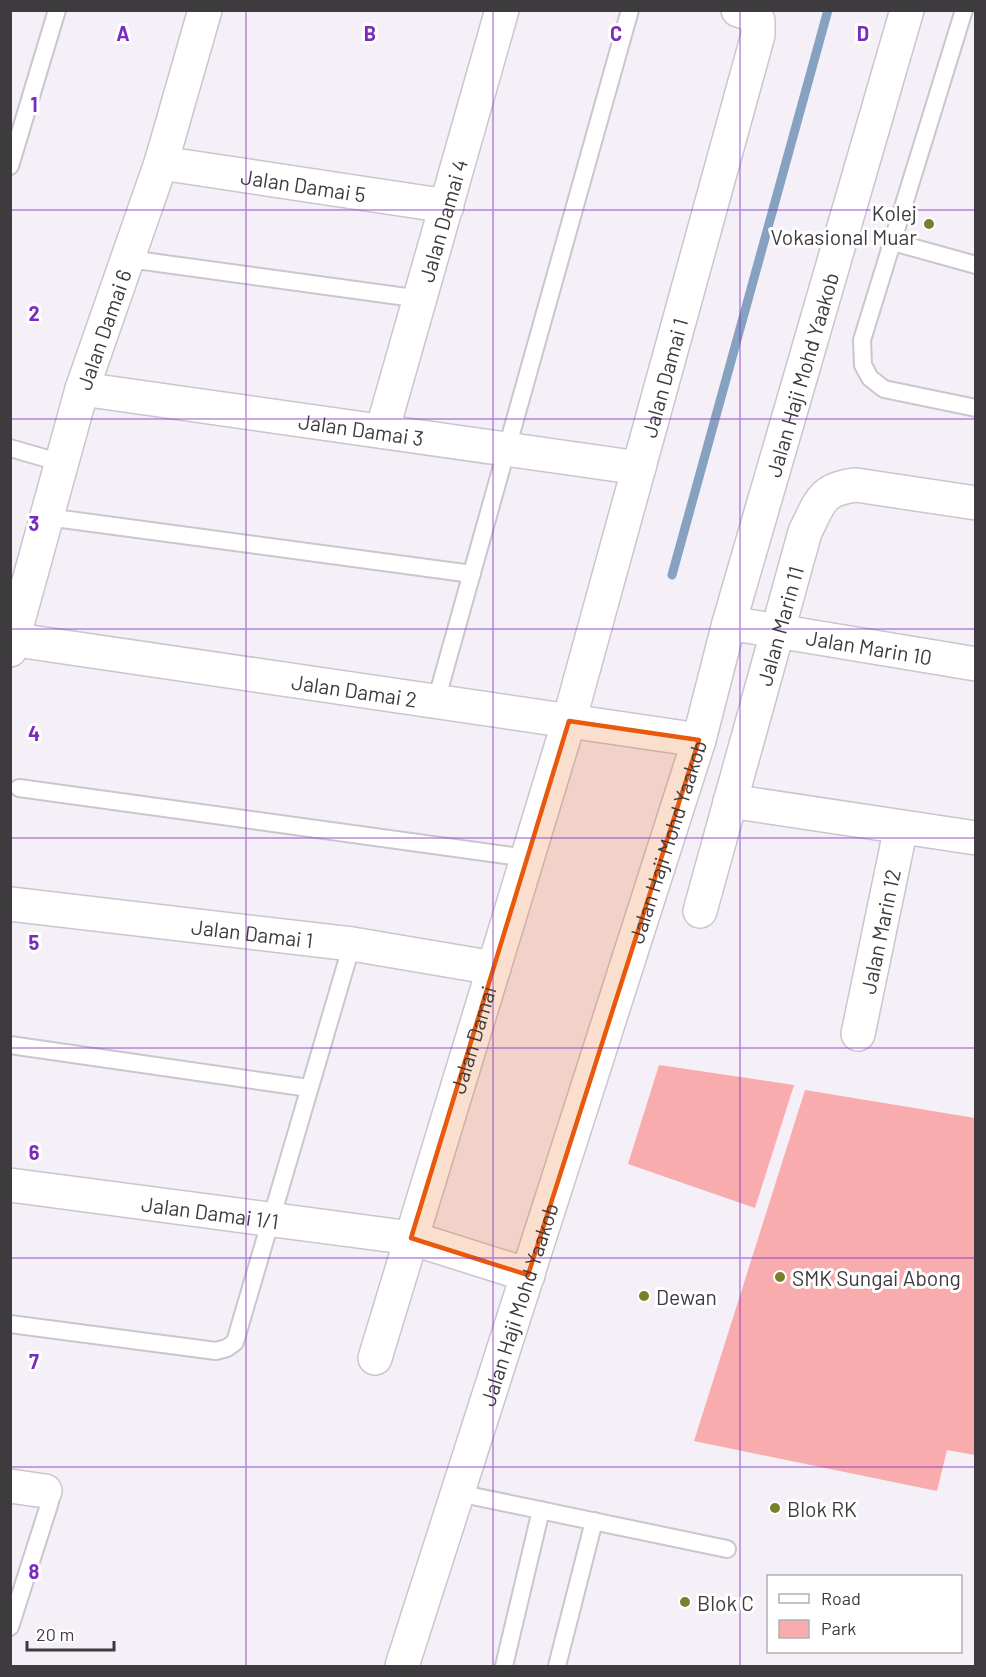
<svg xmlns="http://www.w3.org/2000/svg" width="986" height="1677" font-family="Barlow,sans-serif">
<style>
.green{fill:#f8acae}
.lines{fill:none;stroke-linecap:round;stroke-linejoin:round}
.stream{stroke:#86a2c0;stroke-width:9}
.service-casing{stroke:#cbc5ce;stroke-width:20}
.minor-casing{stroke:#cbc5ce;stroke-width:36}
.tertiary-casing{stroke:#cbc5ce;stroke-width:36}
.service{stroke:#fff;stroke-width:16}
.minor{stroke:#fff;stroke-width:33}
.tertiary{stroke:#fff;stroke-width:33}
.marked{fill:#e8590c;fill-opacity:0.2;stroke:#e8590c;stroke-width:4.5;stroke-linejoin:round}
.grid{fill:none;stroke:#7b2cbf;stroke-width:1.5;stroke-opacity:0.55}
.poi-dot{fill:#79802c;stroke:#fff;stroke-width:2}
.labels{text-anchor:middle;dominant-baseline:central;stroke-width:6;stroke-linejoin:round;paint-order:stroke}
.street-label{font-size:21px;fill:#3d3b3e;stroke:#fff}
.poi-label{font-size:21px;fill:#3d3b3e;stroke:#fff;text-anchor:start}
.grid-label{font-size:20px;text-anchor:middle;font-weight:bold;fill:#7b2cbf;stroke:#fff;stroke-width:6;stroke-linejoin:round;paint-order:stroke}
</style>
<rect width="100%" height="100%" fill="#f5eff8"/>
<!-- green -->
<g class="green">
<path d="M 659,1065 L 794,1085 L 755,1208 L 628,1164 Z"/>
<path d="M 805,1090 L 975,1118 L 975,1455 L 947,1450 L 937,1491 L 694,1441 Z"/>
</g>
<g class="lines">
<!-- stream -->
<path class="stream" d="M 672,575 L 828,10"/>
<defs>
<g id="service">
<path d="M 964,10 L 862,340 L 863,365 L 870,378 L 884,389 L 976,408"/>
<path d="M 10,166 L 57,10"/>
<path d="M 893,242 L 976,265"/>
<path d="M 129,259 L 421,299"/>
<path d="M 10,448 L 62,463"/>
<path d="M 47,517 L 472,574"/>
<path d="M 436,701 L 630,10"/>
<path d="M 19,788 L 527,858"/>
<path d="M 10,1045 L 309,1088"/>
<path d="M 10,1324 L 216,1351 L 227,1348 L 235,1342 L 352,944"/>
<path d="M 458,1493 L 727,1549"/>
<path d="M 10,1627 L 50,1502 L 50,1497 L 45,1491"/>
<path d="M 504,1666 L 541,1510"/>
<path d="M 557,1666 L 594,1521"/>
</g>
<g id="minor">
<path id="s1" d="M 161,163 L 447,206"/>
<path id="s2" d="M 82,389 L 639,468"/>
<path id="s3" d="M 382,431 L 502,10"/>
<path id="s4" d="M 729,623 L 976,664"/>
<path id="s5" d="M 10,639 L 699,740"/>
<path id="s6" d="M 10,650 L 82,389 L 161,163 L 205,10"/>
<path d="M 730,801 L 976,838"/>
<path id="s7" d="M 10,904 L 352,944 L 494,968"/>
<path id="s8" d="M 700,911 L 805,532 C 820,503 820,489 856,485 L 976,503"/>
<path id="s9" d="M 858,1034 L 901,827"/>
<path id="s10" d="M 10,1185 L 411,1238 L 528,1275"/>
<path id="s11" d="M 375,1358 L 569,721 L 758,35 L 758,21 L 748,13 L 738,10"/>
<path d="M 10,1486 L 45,1491"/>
</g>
<g id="tertiary">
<path id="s12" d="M 402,1666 L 699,740 L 729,623 L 907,10"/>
</g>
</defs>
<!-- service casing -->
<use href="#service" class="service-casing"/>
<!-- minor casing -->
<use href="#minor" class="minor-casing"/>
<!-- tertiary casing -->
<use href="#tertiary" class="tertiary-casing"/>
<!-- service -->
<use href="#service" class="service"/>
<!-- minor -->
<use href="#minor" class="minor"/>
<!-- tertiary -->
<use href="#tertiary" class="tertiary"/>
</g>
<!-- marked area -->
<path class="marked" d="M 569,721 L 699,740 L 528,1275 L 411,1238 Z"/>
<!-- grid -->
<path class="grid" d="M 246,10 L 246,1666M 493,10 L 493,1666M 740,10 L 740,1666M 10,210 L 976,210M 10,419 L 976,419M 10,629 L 976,629M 10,838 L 976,838M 10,1048 L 976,1048M 10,1258 L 976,1258M 10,1467 L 976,1467"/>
<!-- markers -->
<g class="poi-dot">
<circle cx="929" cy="224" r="6"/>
<circle cx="780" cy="1277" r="6"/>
<circle cx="644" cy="1296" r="6"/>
<circle cx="775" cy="1508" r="6"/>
<circle cx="685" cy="1602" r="6"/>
</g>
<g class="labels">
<!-- street labels -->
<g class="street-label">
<text stroke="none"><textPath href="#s1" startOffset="144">Jalan Damai 5</textPath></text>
<text stroke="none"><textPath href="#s3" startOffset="219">Jalan Damai 4</textPath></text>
<text stroke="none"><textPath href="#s6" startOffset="334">Jalan Damai 6</textPath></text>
<text stroke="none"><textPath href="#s12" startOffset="1352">Jalan Haji Mohd Yaakob</textPath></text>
<text stroke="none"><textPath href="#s11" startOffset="1022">Jalan Damai 1</textPath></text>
<text stroke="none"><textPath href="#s2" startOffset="282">Jalan Damai 3</textPath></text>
<text stroke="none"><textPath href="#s8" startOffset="296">Jalan Marin 11</textPath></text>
<text stroke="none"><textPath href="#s4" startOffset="142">Jalan Marin 10</textPath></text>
<text stroke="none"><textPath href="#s5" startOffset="348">Jalan Damai 2</textPath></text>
<text stroke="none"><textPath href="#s12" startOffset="866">Jalan Haji Mohd Yaakob</textPath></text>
<text stroke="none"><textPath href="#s9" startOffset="105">Jalan Marin 12</textPath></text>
<text stroke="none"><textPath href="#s7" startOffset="244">Jalan Damai 1</textPath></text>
<text stroke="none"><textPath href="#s11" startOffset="333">Jalan Damai</textPath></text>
<text stroke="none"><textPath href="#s10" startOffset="202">Jalan Damai 1/1</textPath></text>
<text stroke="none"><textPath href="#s12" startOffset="380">Jalan Haji Mohd Yaakob</textPath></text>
</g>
<!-- poi labels -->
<g class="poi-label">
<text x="917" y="212" text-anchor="end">Kolej<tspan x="917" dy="24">Vokasional Muar</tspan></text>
<text x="792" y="1277">SMK Sungai Abong</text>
<text x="656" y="1296">Dewan</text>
<text x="787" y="1508">Blok RK</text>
<text x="697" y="1602">Blok C</text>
</g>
</g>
<g class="grid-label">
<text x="123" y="41">A</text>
<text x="370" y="41">B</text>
<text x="616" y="41">C</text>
<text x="863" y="41">D</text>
<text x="34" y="112">1</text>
<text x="34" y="321">2</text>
<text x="34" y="531">3</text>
<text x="34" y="741">4</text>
<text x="34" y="950">5</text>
<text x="34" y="1160">6</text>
<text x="34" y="1369">7</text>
<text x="34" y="1579">8</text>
</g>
<!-- border -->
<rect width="986" height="1677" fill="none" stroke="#3d3b3e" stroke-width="24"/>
<!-- legend -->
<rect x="767" y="1575" width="195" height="78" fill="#ffffff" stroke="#b1b1b2" stroke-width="1.5"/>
<rect x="779" y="1594" width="30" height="9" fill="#ffffff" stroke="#b1b1b2" stroke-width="1.5"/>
<text x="821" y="1605" font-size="18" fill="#3d3b3e">Road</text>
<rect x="779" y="1620" width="30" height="18" fill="#f8acae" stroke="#b1b1b2" stroke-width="1.5"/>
<text x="821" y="1635" font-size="18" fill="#3d3b3e">Park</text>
<!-- scale -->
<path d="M27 1641v9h87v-9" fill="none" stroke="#3d3b3e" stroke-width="3"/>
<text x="36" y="1641" font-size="18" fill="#3d3b3e" stroke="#ffffff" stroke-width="4.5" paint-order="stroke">20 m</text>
</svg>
